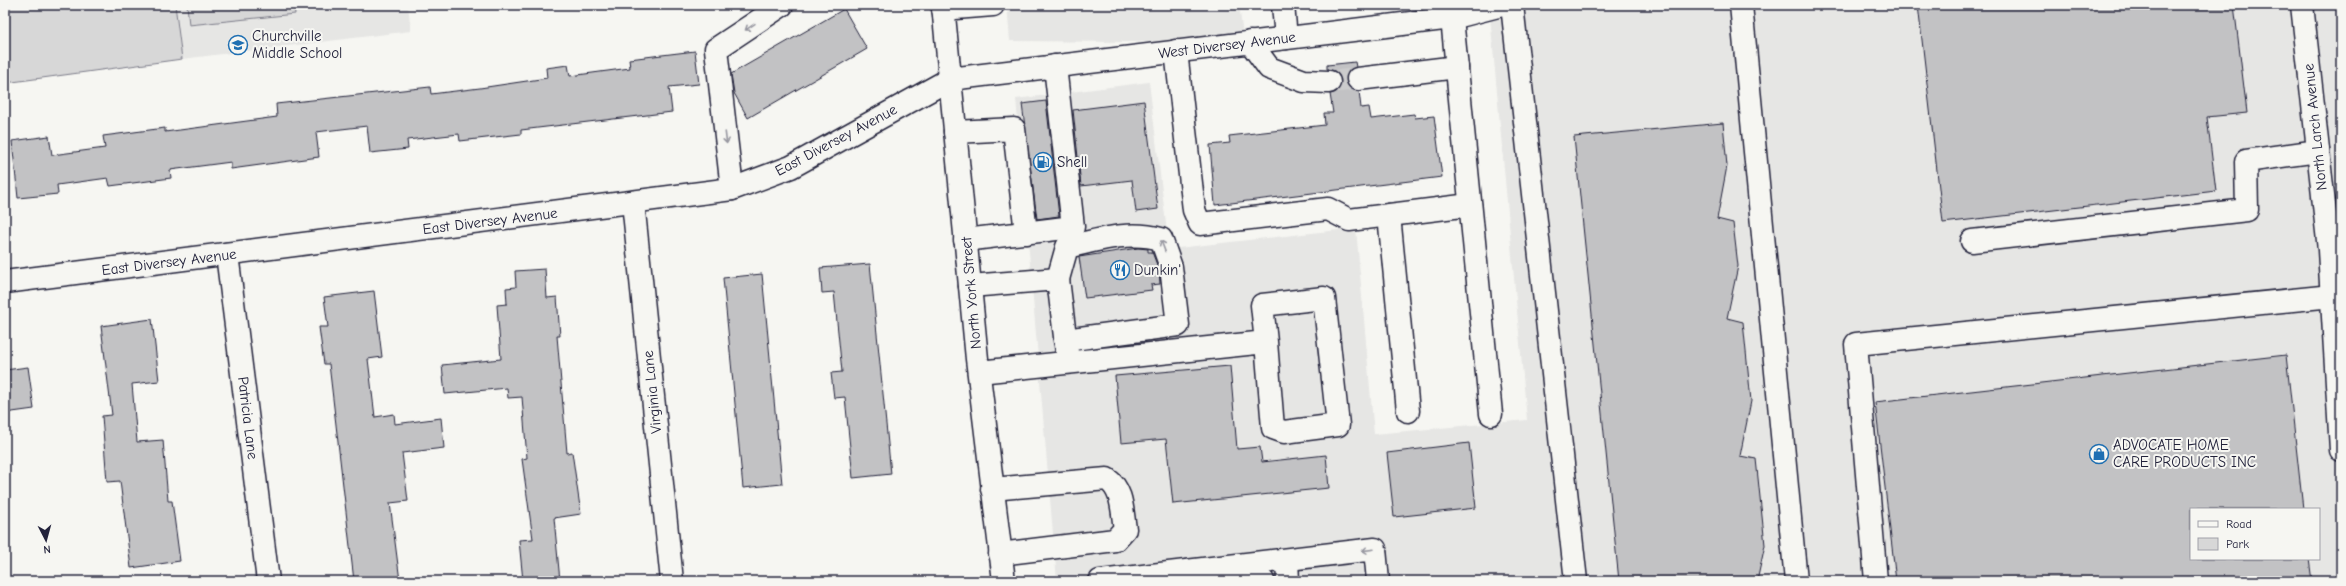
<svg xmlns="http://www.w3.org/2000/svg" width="2346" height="586" font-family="'Comic Neue',sans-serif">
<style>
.built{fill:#e6e6e4;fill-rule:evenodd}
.green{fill:#d7d7d7;stroke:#7c7c89}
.building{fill:#c2c2c4;stroke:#22223b}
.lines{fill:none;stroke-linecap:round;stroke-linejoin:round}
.minor-tunnel{stroke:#cccccd;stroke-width:22;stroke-dasharray:22 11;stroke-linecap:butt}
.minor-casing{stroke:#22223b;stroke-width:25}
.major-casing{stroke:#22223b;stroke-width:25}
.minor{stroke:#f6f6f2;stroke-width:22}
.major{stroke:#f6f6f2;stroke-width:22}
.oneway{stroke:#9797a0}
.labels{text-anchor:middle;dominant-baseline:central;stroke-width:4;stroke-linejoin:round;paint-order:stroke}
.poi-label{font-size:15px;fill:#22223b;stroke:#f6f6f2;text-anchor:start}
.street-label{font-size:15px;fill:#22223b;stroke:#f6f6f2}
</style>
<rect width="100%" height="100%" fill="#f6f6f2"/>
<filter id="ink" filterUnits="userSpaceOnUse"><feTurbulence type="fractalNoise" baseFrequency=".025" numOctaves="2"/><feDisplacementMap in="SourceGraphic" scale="8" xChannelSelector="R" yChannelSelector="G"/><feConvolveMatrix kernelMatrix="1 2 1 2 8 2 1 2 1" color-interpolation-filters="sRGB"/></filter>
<g filter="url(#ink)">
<!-- built -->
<g class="built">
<path d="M 175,5 L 408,5 L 411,31 L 182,59 Z"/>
<path d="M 1007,5 L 1239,5 L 1244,43 L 1010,41 Z"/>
<path d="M 1489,5 L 2341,5 L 2341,581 L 1057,581 L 1016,99 L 1149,82 L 1169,249 L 1356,228 L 1374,434 L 1527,420 ZM 2191,509 L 2319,509 L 2319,559 L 2191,559 Z"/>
</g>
<!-- green -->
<g class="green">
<path d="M 5,5 L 175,5 L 182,59 L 5,83 Z"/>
<path d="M 187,5 L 294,5 L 295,14 L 189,25 Z"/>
</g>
<!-- building -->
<g class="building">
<path d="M 1918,5 L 2234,5 L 2247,113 L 2207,117 L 2216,191 L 1943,223 Z"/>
<path d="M 844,9 L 867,49 L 748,118 L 734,93 L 731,74 Z"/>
<path d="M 695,51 L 699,84 L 669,87 L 672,112 L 521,130 L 521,134 L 460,141 L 459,134 L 407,140 L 408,149 L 370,153 L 367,126 L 316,132 L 319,157 L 231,169 L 231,162 L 170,170 L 171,178 L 110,186 L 108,178 L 57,185 L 58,194 L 18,198 L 12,141 L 49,136 L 52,155 L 105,148 L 103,136 L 165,128 L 165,132 L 277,117 L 276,104 L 430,87 L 431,94 L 480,88 L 547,78 L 546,68 L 568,65 L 570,76 L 630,68 L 629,59 Z"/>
<path d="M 1355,62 L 1356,67 L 1347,74 L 1346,81 L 1348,87 L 1359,91 L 1361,108 L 1369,107 L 1371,119 L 1414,114 L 1415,118 L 1434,116 L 1442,177 L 1215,205 L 1210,145 L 1230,143 L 1229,136 L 1325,125 L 1324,113 L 1333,113 L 1330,94 L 1339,89 L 1341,82 L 1340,76 L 1335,71 L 1327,69 L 1327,65 Z"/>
<path d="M 1046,101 L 1059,216 L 1037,219 L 1022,104 Z"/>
<path d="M 1144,101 L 1158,209 L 1136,212 L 1132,180 L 1081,186 L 1073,110 Z"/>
<path d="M 1723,123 L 1727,166 L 1717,219 L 1733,223 L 1738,266 L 1727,318 L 1743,322 L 1751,401 L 1740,456 L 1756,459 L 1765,545 L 1757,581 L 1619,581 L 1574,137 Z"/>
<path d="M 1138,248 L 1148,249 L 1148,252 L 1152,252 L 1159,270 L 1160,284 L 1151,285 L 1152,290 L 1085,298 L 1079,257 Z"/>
<path d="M 870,264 L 891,474 L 853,478 L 845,397 L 834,398 L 831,373 L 842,372 L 834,292 L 822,293 L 820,268 Z"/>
<path d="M 545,269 L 547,298 L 557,297 L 560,336 L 557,336 L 567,453 L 572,452 L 581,514 L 554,518 L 560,581 L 523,581 L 519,540 L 533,539 L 522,459 L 527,458 L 522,397 L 508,398 L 507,388 L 445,394 L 442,365 L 501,359 L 497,305 L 507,304 L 506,288 L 516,287 L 515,271 Z"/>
<path d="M 762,274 L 782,484 L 743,488 L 723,278 Z"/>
<path d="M 374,291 L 382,357 L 368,359 L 375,417 L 394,414 L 395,424 L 441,418 L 444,448 L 402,453 L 408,501 L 390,503 L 400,581 L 354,581 L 329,364 L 324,364 L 319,327 L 328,327 L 324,297 Z"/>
<path d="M 152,319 L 159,381 L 132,384 L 137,442 L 163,440 L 168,501 L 172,501 L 180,561 L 131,568 L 120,481 L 107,482 L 102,416 L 112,415 L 101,326 Z"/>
<path d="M 2286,355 L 2303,509 L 2191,509 L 2191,559 L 2309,559 L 2312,581 L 1896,581 L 1875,402 Z"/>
<path d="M 1230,366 L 1237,449 L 1260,447 L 1262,462 L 1326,455 L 1329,488 L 1173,504 L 1166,439 L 1121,443 L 1115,376 Z"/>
<path d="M 28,367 L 34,409 L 5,413 L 5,370 Z"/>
<path d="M 1469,443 L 1476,508 L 1394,517 L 1387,453 Z"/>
</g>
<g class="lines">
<!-- minor-tunnel -->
<path class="minor-tunnel" d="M 1329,82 L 1358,79"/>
<defs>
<g id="minor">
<path d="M 1283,5 L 1286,38"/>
<path d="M 1512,5 L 1576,581"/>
<path d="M 1741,5 L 1796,581"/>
<path d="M 2302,5 L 2329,250 L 2341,450"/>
<path d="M 943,9 L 993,5"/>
<path d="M 1452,18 L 1491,414"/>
<path d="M 1250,42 L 1269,68 L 1304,81 L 1329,82"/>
<path d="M 1176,51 L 1194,210 L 1200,224 L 1328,209 L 1349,220 L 1470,205"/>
<path d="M 1358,79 L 1457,67"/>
<path d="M 955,132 L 1014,129 L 1026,233"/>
<path d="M 732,189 L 716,49 L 782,5"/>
<path d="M 633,202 L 672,581"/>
<path d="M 1389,215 L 1408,411"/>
<path d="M 965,240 L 1073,227 L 1055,66"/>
<path d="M 1972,241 L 2247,210 L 2246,161 L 2318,151"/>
<path d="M 227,254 L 268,581"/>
<path d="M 1058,279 L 1067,247 C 1097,240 1130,230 1161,239 L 1171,267 L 1178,325 L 1065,340"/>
<path d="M 5,282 L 732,189 L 791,167 L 950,79 L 1452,18 L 1502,5"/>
<path d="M 970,286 L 1058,279 L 1067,353"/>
<path d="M 979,372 L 1266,342 L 1273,428 L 1284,432 L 1338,425 L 1324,298 L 1262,305 L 1266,342"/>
<path d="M 992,489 L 1107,479 C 1123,490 1122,511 1125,529 L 1115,540 L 1000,554"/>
<path d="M 1287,560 L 1288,581"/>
<path d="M 1231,573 L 1254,574 L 1263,581"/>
<path d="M 1100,581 L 1375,549 L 1378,581"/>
<path d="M 1876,581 L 1856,344 L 2332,296"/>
</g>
<path id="major" d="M 943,5 L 977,359 L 1004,581"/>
</defs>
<!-- minor casing -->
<use href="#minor" class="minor-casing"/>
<!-- major casing -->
<use href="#major" class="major-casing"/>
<!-- minor -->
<use href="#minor" class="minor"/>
<!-- major -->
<use href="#major" class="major"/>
</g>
<!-- one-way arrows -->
<defs><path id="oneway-shaft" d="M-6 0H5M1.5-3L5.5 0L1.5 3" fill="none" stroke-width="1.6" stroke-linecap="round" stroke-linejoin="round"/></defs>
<g class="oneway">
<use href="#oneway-shaft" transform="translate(750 27) rotate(146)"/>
<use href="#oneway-shaft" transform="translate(726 138) rotate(83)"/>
<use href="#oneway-shaft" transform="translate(1163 246) rotate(-111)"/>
<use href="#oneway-shaft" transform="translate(1368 550) rotate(173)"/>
</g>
</g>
<!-- icons -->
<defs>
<symbol id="school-ring" viewBox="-11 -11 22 22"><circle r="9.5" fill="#f6f6f2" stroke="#1f6fb2" stroke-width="1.5"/><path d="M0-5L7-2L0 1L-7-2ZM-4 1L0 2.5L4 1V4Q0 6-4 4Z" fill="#1f6fb2"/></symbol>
<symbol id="fuel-ring" viewBox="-11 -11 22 22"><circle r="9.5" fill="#f6f6f2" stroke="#1f6fb2" stroke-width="1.5"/><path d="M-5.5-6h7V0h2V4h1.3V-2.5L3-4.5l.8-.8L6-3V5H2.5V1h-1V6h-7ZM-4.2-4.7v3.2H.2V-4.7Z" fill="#1f6fb2"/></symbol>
<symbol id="restaurant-ring" viewBox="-11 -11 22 22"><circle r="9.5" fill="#f6f6f2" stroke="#1f6fb2" stroke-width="1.5"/><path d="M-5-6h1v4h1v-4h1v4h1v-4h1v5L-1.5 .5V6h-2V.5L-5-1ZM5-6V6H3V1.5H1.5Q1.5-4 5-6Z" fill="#1f6fb2"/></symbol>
<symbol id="shop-ring" viewBox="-11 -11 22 22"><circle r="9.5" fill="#f6f6f2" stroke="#1f6fb2" stroke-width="1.5"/><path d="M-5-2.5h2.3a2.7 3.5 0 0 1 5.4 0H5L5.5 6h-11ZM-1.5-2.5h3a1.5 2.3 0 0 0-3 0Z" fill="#1f6fb2"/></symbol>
</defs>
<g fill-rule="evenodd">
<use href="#school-ring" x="227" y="34" width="22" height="22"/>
<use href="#fuel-ring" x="1032" y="151" width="22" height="22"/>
<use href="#restaurant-ring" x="1109" y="259" width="22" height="22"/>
<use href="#shop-ring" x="2088" y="443" width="22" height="22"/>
</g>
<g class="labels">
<!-- poi labels -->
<g class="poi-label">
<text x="252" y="36">Churchville<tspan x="252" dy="17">Middle School</tspan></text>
<text x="1057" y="162">Shell</text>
<text x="1134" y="270">Dunkin'</text>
<text x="2113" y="445">ADVOCATE HOME<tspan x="2113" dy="17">CARE PRODUCTS INC</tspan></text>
</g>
<!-- street labels -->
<g class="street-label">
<text transform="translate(1227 45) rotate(-7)">West Diversey Avenue</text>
<text transform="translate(2315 127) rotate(-96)">North Larch Avenue</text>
<text transform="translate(836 140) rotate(-28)">East Diversey Avenue</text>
<text transform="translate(490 221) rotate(-7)">East Diversey Avenue</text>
<text transform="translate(169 262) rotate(-7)">East Diversey Avenue</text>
<text transform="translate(971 293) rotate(-95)">North York Street</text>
<text transform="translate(652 392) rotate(-96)">Virginia Lane</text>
<text transform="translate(248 418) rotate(83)">Patricia Lane</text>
</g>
</g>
<!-- margin -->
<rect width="2346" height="586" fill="none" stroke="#f6f6f2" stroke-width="20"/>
<rect x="10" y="10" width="2326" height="566" fill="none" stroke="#22223b" stroke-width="1.5" filter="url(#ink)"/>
<!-- legend -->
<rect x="2190" y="508" width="130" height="52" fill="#f6f6f2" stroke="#a1a1a9"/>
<rect x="2198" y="521" width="20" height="6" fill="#f6f6f2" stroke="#a1a1a9"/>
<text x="2226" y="528" font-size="12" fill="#22223b">Road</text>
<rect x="2198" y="538" width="20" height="12" fill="#d7d7d7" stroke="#a1a1a9"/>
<text x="2226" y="548" font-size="12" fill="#22223b">Park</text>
<!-- north arrow -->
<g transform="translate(46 540) rotate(174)" stroke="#f6f6f2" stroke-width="3" paint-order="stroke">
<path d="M0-3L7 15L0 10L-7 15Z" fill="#22223b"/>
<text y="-6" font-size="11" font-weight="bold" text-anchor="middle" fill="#22223b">N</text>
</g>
</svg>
